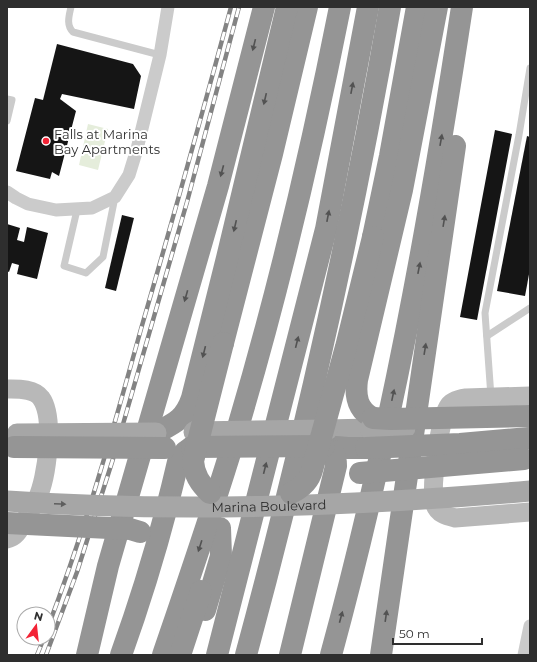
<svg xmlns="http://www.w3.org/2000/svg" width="537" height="662" font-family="Montserrat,sans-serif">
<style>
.green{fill:#e5eddb}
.building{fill:#151515}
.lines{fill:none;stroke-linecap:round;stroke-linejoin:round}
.service{stroke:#cbcbcb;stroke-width:7}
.minor{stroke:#cbcbcb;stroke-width:13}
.secondary{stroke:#b8b8b8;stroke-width:19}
.primary{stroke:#a6a6a6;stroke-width:21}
.motorway{stroke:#959595;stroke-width:22}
.rail-casing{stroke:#838383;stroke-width:4.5}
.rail{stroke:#fff;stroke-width:3;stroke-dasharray:9;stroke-linecap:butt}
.primary-bridge{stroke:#a6a6a6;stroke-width:21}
.motorway-bridge{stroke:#959595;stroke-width:22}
.oneway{fill:#525252}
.oneway2{fill:#5e5e5e}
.poi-dot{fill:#f32335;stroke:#fff;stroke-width:1.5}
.labels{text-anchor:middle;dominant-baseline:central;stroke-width:4;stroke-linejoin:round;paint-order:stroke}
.poi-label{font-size:13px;fill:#2e2e2e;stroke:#fff;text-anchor:start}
.street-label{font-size:13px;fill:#2e2e2e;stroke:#fff}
</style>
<rect width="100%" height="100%" fill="#fff"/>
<!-- green -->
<path class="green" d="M 88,124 L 108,129 L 98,170 L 79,165 Z"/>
<!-- building -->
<g class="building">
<path d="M 57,44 L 133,64 L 141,76 L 134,109 L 62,94 L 60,99 L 76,111 L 59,176 L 52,172 L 50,179 L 16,171 L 35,98 L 43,100 Z"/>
<path d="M 495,130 L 512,134 L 477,320 L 460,317 Z"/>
<path d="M 527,136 L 530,137 L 530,269 L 525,296 L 497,291 Z"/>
<path d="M 122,215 L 134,218 L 116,291 L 105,288 Z"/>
<path d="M 7,224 L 20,228 L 17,240 L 24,242 L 27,227 L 48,233 L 37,279 L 17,274 L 19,265 L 12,263 L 9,272 L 7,271 Z"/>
</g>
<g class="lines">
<!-- service -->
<g class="service">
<path d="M 71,7 C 69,16 66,25 73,32 L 160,55"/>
<path d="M 7,99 L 12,100 L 7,121"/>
<path d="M 77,210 L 64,266 L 86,273 L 103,257 L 115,197"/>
<path d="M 487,336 L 530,308"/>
<path d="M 491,397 L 485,313 L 519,135 L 530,68"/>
</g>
<!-- minor -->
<g class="minor">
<path d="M 7,192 L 16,198 L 28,204 L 56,210 L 92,208 L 115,197 L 129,175 L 137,149 L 160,55 L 168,7"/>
<path d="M 524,655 L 530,626"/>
</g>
<!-- secondary -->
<g class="secondary">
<path d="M 7,389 C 17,389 34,388 41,398 C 55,417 47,478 37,499 C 33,506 29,513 25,520 C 20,528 17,537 7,539"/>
<path d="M 530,396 L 466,398 C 459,399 451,401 448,407 C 439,422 430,489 435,505 C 438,514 447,516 455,518 L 530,512"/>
</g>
<!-- primary -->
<path class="primary" d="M 327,430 L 370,429"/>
<!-- motorway -->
<g class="motorway">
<path d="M 373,237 L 390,156 L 417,7"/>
<path d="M 223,343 L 272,154 L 307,7"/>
<path d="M 373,418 C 357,410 355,396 357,380 L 402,190 L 437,7"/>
<path d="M 156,433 C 175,423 185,419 192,398 L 227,258 L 287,7"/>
<path d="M 324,446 L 348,448 L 366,448"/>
<path d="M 205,610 L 221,556 L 220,528"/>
<path d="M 87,655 L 108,566 L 218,186 L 264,7"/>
<path d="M 121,655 C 144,591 163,527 178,462 L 185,452 L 192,447"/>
<path d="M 163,655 C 189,579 215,504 238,427 C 279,289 312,148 340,7"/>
<path d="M 180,655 L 201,591"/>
<path d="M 217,655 L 326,229 L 368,7"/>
<path d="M 246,655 C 304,441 352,225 390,7"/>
<path d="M 290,655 L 336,466 C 336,456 334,450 324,446"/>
<path d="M 331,655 C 389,442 429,225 462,7"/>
<path d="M 381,655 L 455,146"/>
</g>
<defs>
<g id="rail">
<path d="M 48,627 C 85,530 113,430 141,329 C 172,222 202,115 231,7"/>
<path d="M 37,655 L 44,638"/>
<path d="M 46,655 L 77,572 L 113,459 L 187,202 L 239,7"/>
</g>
</defs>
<!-- rail casing -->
<use href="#rail" class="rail-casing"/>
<!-- rail -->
<use href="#rail" class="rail"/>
<!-- primary-bridge -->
<g class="primary-bridge">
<path d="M 370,429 L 405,428"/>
<path d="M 194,432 L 327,430"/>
<path d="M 17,434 L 156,433"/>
<path id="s1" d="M 7,501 C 182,513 356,506 530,491"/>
</g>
<!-- motorway-bridge -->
<g class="motorway-bridge">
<path d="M 373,418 L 391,419 L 530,416"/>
<path d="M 14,447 L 165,448"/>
<path d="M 192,447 L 324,446"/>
<path d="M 366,448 L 460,444 L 529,438"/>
<path d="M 360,473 L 524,459"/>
<path d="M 210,493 C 200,484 194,475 193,461 L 223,343"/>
<path d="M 291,493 C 301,488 309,482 312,470 L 346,347 L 373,237"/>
<path d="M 7,523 L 130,529 L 140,532"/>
</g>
</g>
<!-- one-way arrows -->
<defs><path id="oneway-solid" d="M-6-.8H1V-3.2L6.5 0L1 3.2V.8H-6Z"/></defs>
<g class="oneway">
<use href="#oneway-solid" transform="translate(254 45) rotate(104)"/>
<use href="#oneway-solid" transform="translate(352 88) rotate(-79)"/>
<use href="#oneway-solid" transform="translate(265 99) rotate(103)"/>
<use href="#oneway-solid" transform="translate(441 140) rotate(-80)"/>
<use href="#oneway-solid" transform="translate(222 171) rotate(105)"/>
<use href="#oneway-solid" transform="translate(328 216) rotate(-79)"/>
<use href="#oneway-solid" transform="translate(444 221) rotate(-81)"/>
<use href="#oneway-solid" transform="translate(235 226) rotate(103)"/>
<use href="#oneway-solid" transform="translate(419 268) rotate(-79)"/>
<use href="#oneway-solid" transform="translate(186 296) rotate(106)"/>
<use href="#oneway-solid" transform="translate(297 342) rotate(-76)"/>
<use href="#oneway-solid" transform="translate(425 349) rotate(-81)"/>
<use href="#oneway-solid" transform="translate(204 352) rotate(104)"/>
<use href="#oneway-solid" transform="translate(393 395) rotate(-78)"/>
<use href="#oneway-solid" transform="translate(265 468) rotate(-76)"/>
<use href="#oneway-solid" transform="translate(200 546) rotate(108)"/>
<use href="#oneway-solid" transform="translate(386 616) rotate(-82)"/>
<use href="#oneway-solid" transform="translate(341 617) rotate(-75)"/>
</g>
<use class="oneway2" href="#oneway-solid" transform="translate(60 504) rotate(3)"/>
<!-- markers -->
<circle class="poi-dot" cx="46" cy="141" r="4"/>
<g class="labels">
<!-- poi labels -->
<g class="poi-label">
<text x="54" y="134">Falls at Marina<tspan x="54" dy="15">Bay Apartments</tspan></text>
</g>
<!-- street labels -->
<g class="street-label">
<text stroke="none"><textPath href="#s1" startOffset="262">Marina Boulevard</textPath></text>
</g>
</g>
<!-- border -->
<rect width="537" height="662" fill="none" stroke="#2e2e2e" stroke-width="16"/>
<!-- north arrow -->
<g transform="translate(36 626) rotate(15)"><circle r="19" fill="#ffffff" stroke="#ababab"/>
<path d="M0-3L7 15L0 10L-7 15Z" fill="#f32335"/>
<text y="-6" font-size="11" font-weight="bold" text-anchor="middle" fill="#2e2e2e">N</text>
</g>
<!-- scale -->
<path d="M393 638v6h89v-6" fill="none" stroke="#2e2e2e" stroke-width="2"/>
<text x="399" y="638" font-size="12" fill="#2e2e2e" stroke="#ffffff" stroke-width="3" paint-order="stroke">50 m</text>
</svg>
